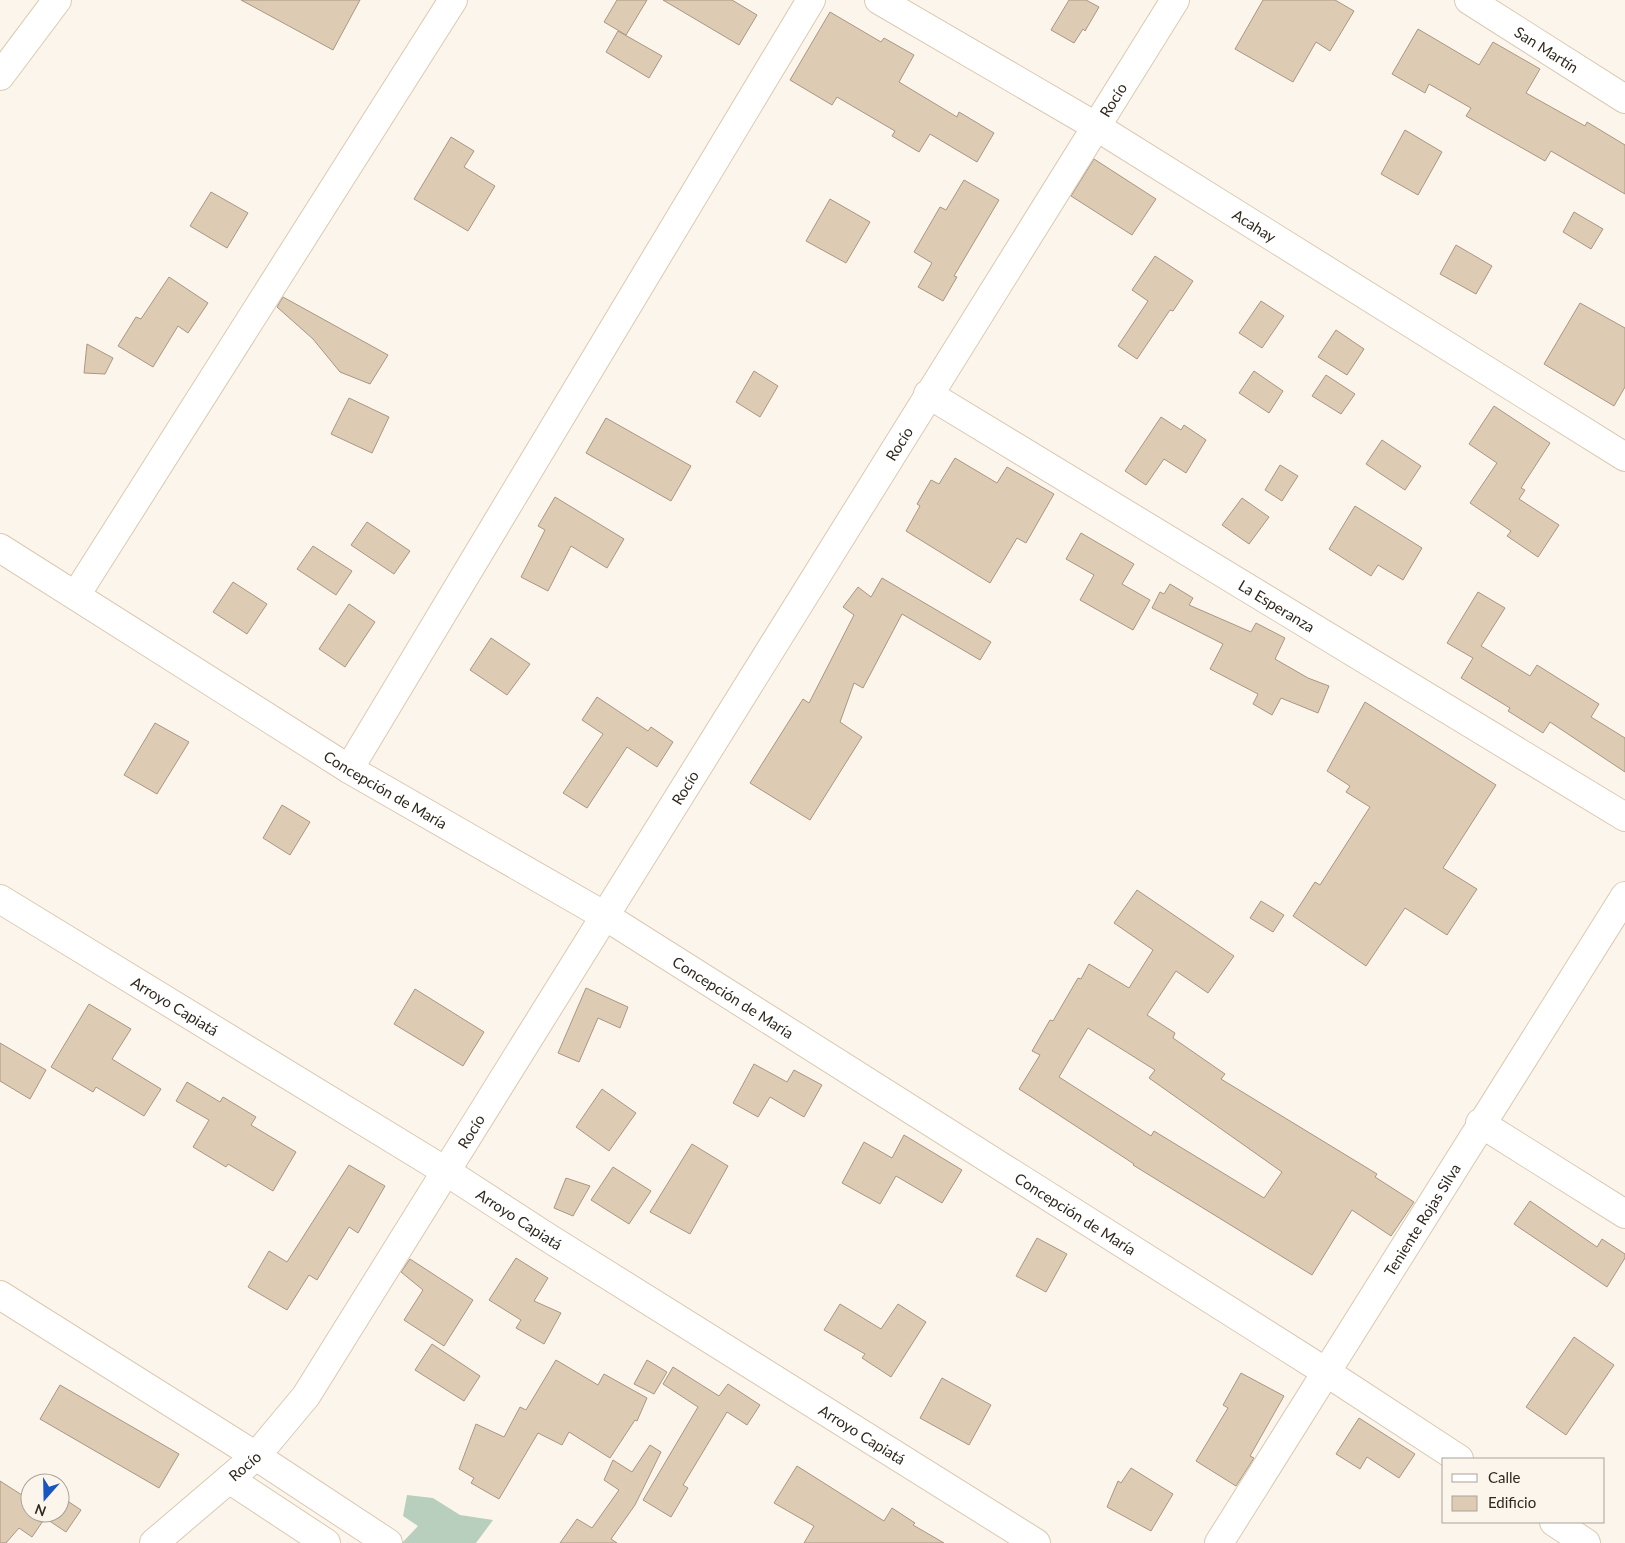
<svg xmlns="http://www.w3.org/2000/svg" width="1625" height="1543" font-family="Lato,sans-serif">
<style>
.green{fill:#b9cfbe}
.building{fill:#ddcbb3;stroke:#a99781;fill-rule:evenodd}
.lines{fill:none;stroke-linecap:round;stroke-linejoin:round}
.minor-casing{stroke:#dbc9b1;stroke-width:30}
.major-casing{stroke:#dbc9b1;stroke-width:30}
.minor{stroke:#fff;stroke-width:28}
.major{stroke:#fff;stroke-width:28}
.labels{text-anchor:middle;dominant-baseline:central;stroke-width:4.5;stroke-linejoin:round;paint-order:stroke}
.street-label{font-size:15px;fill:#2f281f;stroke:#fcf5eb}
</style>
<rect width="100%" height="100%" fill="#fcf5eb"/>
<!-- green -->
<path class="green" d="M 407,1495 L 433,1498 L 460,1515 L 493,1520 L 476,1543 L 402,1543 L 418,1526 L 403,1516 Z"/>
<!-- building -->
<g class="building">
<path d="M 241,0 L 360,0 L 333,50 Z"/>
<path d="M 617,0 L 647,0 L 626,35 L 604,22 Z"/>
<path d="M 663,0 L 732,0 L 757,15 L 739,45 Z"/>
<path d="M 1069,0 L 1086,0 L 1099,7 L 1085,31 L 1083,29 L 1074,43 L 1051,30 Z"/>
<path d="M 1263,0 L 1335,0 L 1354,11 L 1330,51 L 1316,42 L 1293,82 L 1235,49 Z"/>
<path d="M 830,12 L 881,42 L 884,38 L 914,55 L 899,82 L 957,117 L 959,112 L 994,133 L 977,162 L 930,134 L 919,152 L 892,136 L 895,131 L 837,97 L 832,105 L 790,80 Z"/>
<path d="M 1418,29 L 1479,65 L 1493,42 L 1540,69 L 1526,93 L 1585,126 L 1587,122 L 1625,145 L 1625,194 L 1551,151 L 1545,161 L 1466,116 L 1471,108 L 1429,84 L 1425,93 L 1392,74 Z"/>
<path d="M 618,31 L 662,56 L 649,78 L 606,52 Z"/>
<path d="M 1405,130 L 1442,152 L 1418,195 L 1381,174 Z"/>
<path d="M 451,137 L 474,151 L 464,167 L 495,186 L 468,231 L 414,199 Z"/>
<path d="M 1094,159 L 1156,199 L 1132,235 L 1071,196 Z"/>
<path d="M 964,180 L 999,200 L 954,276 L 957,277 L 943,301 L 918,287 L 932,263 L 914,252 L 940,207 L 946,210 Z"/>
<path d="M 211,192 L 248,213 L 227,248 L 190,226 Z"/>
<path d="M 830,199 L 870,222 L 846,263 L 806,241 Z"/>
<path d="M 1574,212 L 1603,229 L 1591,249 L 1563,232 Z"/>
<path d="M 1456,245 L 1492,266 L 1476,294 L 1440,274 Z"/>
<path d="M 1155,256 L 1193,281 L 1173,311 L 1170,310 L 1137,359 L 1118,346 L 1148,301 L 1132,290 Z"/>
<path d="M 169,277 L 208,303 L 188,333 L 178,326 L 153,367 L 118,346 L 136,317 L 141,319 Z"/>
<path d="M 283,297 L 388,355 L 370,384 L 340,372 L 313,339 L 277,307 Z"/>
<path d="M 1261,301 L 1284,316 L 1262,348 L 1239,333 Z"/>
<path d="M 1580,303 L 1625,328 L 1625,387 L 1614,406 L 1544,364 Z"/>
<path d="M 1336,330 L 1364,349 L 1347,375 L 1318,357 Z"/>
<path d="M 87,344 L 113,358 L 105,374 L 84,373 Z"/>
<path d="M 754,371 L 778,386 L 760,417 L 736,402 Z"/>
<path d="M 1254,371 L 1283,391 L 1269,413 L 1239,393 Z"/>
<path d="M 1326,375 L 1355,394 L 1341,414 L 1312,396 Z"/>
<path d="M 349,398 L 389,417 L 372,453 L 331,434 Z"/>
<path d="M 1494,406 L 1550,443 L 1521,488 L 1525,490 L 1519,499 L 1559,525 L 1538,557 L 1507,536 L 1511,531 L 1470,503 L 1497,463 L 1469,444 Z"/>
<path d="M 1161,417 L 1181,430 L 1184,425 L 1206,440 L 1186,473 L 1164,459 L 1146,485 L 1125,471 Z"/>
<path d="M 606,418 L 691,466 L 671,501 L 586,453 Z"/>
<path d="M 1382,440 L 1421,466 L 1405,490 L 1366,464 Z"/>
<path d="M 955,458 L 997,483 L 1007,467 L 1054,494 L 1026,543 L 1017,538 L 990,583 L 906,531 L 920,506 L 917,504 L 931,480 L 939,484 Z"/>
<path d="M 1280,465 L 1298,476 L 1282,501 L 1265,490 Z"/>
<path d="M 555,497 L 624,539 L 607,568 L 571,546 L 548,591 L 521,577 L 545,530 L 538,526 Z"/>
<path d="M 1242,498 L 1269,517 L 1249,544 L 1222,525 Z"/>
<path d="M 1355,506 L 1422,548 L 1403,580 L 1378,565 L 1371,576 L 1329,549 Z"/>
<path d="M 367,522 L 410,551 L 394,574 L 351,545 Z"/>
<path d="M 1081,533 L 1134,564 L 1122,584 L 1150,600 L 1133,630 L 1080,600 L 1094,575 L 1066,559 Z"/>
<path d="M 313,546 L 352,571 L 336,595 L 297,569 Z"/>
<path d="M 882,578 L 991,642 L 980,660 L 902,614 L 863,688 L 854,683 L 840,722 L 862,737 L 810,820 L 750,783 L 803,699 L 809,703 L 854,615 L 843,607 L 858,587 L 871,597 Z"/>
<path d="M 233,582 L 267,604 L 247,634 L 213,612 Z"/>
<path d="M 1170,584 L 1193,598 L 1189,605 L 1251,632 L 1256,623 L 1285,638 L 1275,659 L 1308,678 L 1329,686 L 1318,713 L 1281,698 L 1272,715 L 1253,704 L 1258,694 L 1210,669 L 1223,644 L 1152,608 L 1160,592 L 1164,594 Z"/>
<path d="M 1478,592 L 1505,608 L 1481,646 L 1530,676 L 1537,665 L 1599,704 L 1591,717 L 1625,738 L 1625,772 L 1550,722 L 1543,733 L 1508,711 L 1510,708 L 1461,678 L 1473,658 L 1447,643 Z"/>
<path d="M 349,604 L 375,622 L 345,667 L 319,649 Z"/>
<path d="M 491,638 L 530,664 L 507,695 L 470,670 Z"/>
<path d="M 597,697 L 648,731 L 651,727 L 673,742 L 657,767 L 627,747 L 587,808 L 563,793 L 603,734 L 582,720 Z"/>
<path d="M 1365,702 L 1496,785 L 1443,868 L 1477,889 L 1447,935 L 1405,908 L 1366,966 L 1293,916 L 1315,882 L 1320,885 L 1370,807 L 1346,792 L 1350,786 L 1327,771 Z"/>
<path d="M 155,723 L 189,742 L 157,794 L 124,775 Z"/>
<path d="M 282,805 L 310,822 L 290,855 L 263,838 Z"/>
<path d="M 1137,890 L 1234,956 L 1208,993 L 1176,971 L 1147,1015 L 1175,1033 L 1173,1038 L 1225,1074 L 1221,1079 L 1377,1174 L 1375,1177 L 1414,1202 L 1391,1236 L 1352,1210 L 1312,1275 L 1133,1165 L 1134,1164 L 1019,1089 L 1040,1055 L 1032,1051 L 1050,1020 L 1053,1021 L 1078,978 L 1081,979 L 1089,964 L 1129,988 L 1153,950 L 1114,923 ZM 1088,1028 L 1155,1070 L 1149,1078 L 1282,1172 L 1264,1198 L 1154,1131 L 1151,1136 L 1059,1077 Z"/>
<path d="M 1261,901 L 1284,915 L 1273,932 L 1250,918 Z"/>
<path d="M 586,988 L 628,1007 L 620,1028 L 598,1018 L 579,1062 L 558,1053 Z"/>
<path d="M 415,989 L 484,1032 L 463,1066 L 394,1024 Z"/>
<path d="M 89,1004 L 131,1029 L 112,1059 L 161,1089 L 144,1116 L 96,1087 L 93,1092 L 51,1067 Z"/>
<path d="M 0,1043 L 46,1070 L 30,1099 L 0,1081 Z"/>
<path d="M 754,1064 L 787,1082 L 794,1070 L 822,1085 L 804,1117 L 770,1097 L 758,1117 L 733,1103 Z"/>
<path d="M 187,1082 L 220,1102 L 223,1097 L 256,1117 L 251,1125 L 296,1152 L 273,1191 L 228,1164 L 226,1167 L 193,1147 L 209,1120 L 176,1101 Z"/>
<path d="M 602,1089 L 636,1113 L 609,1151 L 576,1127 Z"/>
<path d="M 904,1135 L 962,1170 L 942,1203 L 896,1176 L 880,1204 L 842,1183 L 864,1142 L 892,1158 Z"/>
<path d="M 692,1144 L 728,1166 L 690,1234 L 650,1212 Z"/>
<path d="M 349,1165 L 385,1186 L 358,1233 L 349,1227 L 317,1280 L 309,1275 L 287,1310 L 248,1287 L 269,1251 L 287,1262 Z"/>
<path d="M 613,1167 L 651,1191 L 629,1224 L 591,1200 Z"/>
<path d="M 566,1178 L 590,1186 L 573,1216 L 554,1208 Z"/>
<path d="M 1530,1201 L 1597,1247 L 1602,1239 L 1625,1254 L 1625,1258 L 1607,1287 L 1514,1224 Z"/>
<path d="M 1037,1238 L 1067,1254 L 1046,1292 L 1016,1276 Z"/>
<path d="M 516,1258 L 548,1278 L 534,1301 L 561,1313 L 544,1344 L 516,1328 L 521,1320 L 489,1300 Z"/>
<path d="M 410,1259 L 473,1300 L 444,1346 L 404,1320 L 423,1290 L 401,1272 Z"/>
<path d="M 840,1304 L 881,1329 L 898,1304 L 926,1322 L 891,1377 L 862,1358 L 865,1354 L 824,1330 Z"/>
<path d="M 1574,1337 L 1614,1365 L 1566,1435 L 1526,1407 Z"/>
<path d="M 432,1344 L 480,1376 L 464,1401 L 415,1370 Z"/>
<path d="M 556,1360 L 598,1385 L 604,1374 L 647,1398 L 637,1421 L 635,1420 L 610,1458 L 569,1432 L 562,1445 L 538,1433 L 499,1499 L 471,1483 L 474,1478 L 459,1469 L 476,1424 L 504,1437 L 520,1407 L 526,1410 Z"/>
<path d="M 647,1360 L 667,1372 L 654,1394 L 634,1384 Z"/>
<path d="M 673,1367 L 719,1396 L 728,1384 L 760,1405 L 747,1425 L 727,1412 L 683,1485 L 688,1488 L 671,1517 L 643,1500 L 698,1407 L 663,1384 Z"/>
<path d="M 1241,1373 L 1284,1396 L 1250,1456 L 1254,1458 L 1236,1486 L 1196,1461 L 1228,1408 L 1223,1405 Z"/>
<path d="M 942,1378 L 991,1405 L 969,1445 L 920,1418 Z"/>
<path d="M 60,1385 L 179,1454 L 159,1488 L 40,1419 Z"/>
<path d="M 1359,1418 L 1415,1454 L 1399,1478 L 1367,1457 L 1360,1469 L 1336,1454 Z"/>
<path d="M 650,1445 L 661,1452 L 635,1505 L 611,1539 L 617,1543 L 560,1543 L 577,1519 L 592,1528 L 619,1490 L 604,1480 L 613,1460 L 632,1472 Z"/>
<path d="M 797,1466 L 884,1521 L 892,1508 L 915,1523 L 913,1525 L 944,1543 L 804,1543 L 814,1526 L 774,1503 Z"/>
<path d="M 1131,1468 L 1173,1494 L 1151,1531 L 1107,1507 L 1118,1481 L 1121,1483 Z"/>
<path d="M 0,1481 L 25,1497 L 30,1490 L 30,1513 L 60,1513 L 60,1496 L 81,1510 L 66,1532 L 45,1518 L 32,1537 L 19,1528 L 6,1543 L 0,1543 Z"/>
</g>
<g class="lines">
<defs>
<g id="minor">
<path id="s1" d="M 879,0 L 1097,127 L 1625,457"/>
<path id="s2" d="M 1469,0 L 1625,99"/>
<path d="M 0,76 L 57,0"/>
<path id="s3" d="M 928,394 L 1625,817"/>
<path id="s4" d="M 0,548 L 349,769 L 605,916 L 1326,1372 L 1459,1459"/>
<path d="M 76,595 L 453,0"/>
<path d="M 349,769 L 811,0"/>
<path id="s5" d="M 0,899 L 447,1172 L 547,1237 L 1036,1543"/>
<path d="M 1480,1123 L 1625,1214"/>
<path d="M 0,1295 L 256,1456 L 388,1543"/>
<path d="M 229,1479 L 326,1543"/>
<path d="M 1554,1522 L 1586,1543"/>
<path id="s6" d="M 1219,1543 L 1625,896"/>
</g>
<g id="major">
<path id="s7" d="M 154,1543 L 256,1456 L 306,1396 L 1175,0"/>
</g>
</defs>
<!-- minor casing -->
<use href="#minor" class="minor-casing"/>
<!-- major casing -->
<use href="#major" class="major-casing"/>
<!-- minor -->
<use href="#minor" class="minor"/>
<!-- major -->
<use href="#major" class="major"/>
</g>
<g class="labels">
<!-- street labels -->
<g class="street-label">
<text stroke="none"><textPath href="#s2" startOffset="92">San Martín</textPath></text>
<text stroke="none"><textPath href="#s7" startOffset="1739">Rocío</textPath></text>
<text stroke="none"><textPath href="#s1" startOffset="438">Acahay</textPath></text>
<text stroke="none"><textPath href="#s7" startOffset="1334">Rocío</textPath></text>
<text stroke="none"><textPath href="#s3" startOffset="408">La Esperanza</textPath></text>
<text stroke="none"><textPath href="#s7" startOffset="929">Rocío</textPath></text>
<text stroke="none"><textPath href="#s4" startOffset="455">Concepción de María</textPath></text>
<text stroke="none"><textPath href="#s4" startOffset="860">Concepción de María</textPath></text>
<text stroke="none"><textPath href="#s5" startOffset="205">Arroyo Capiatá</textPath></text>
<text stroke="none"><textPath href="#s7" startOffset="524">Rocío</textPath></text>
<text stroke="none"><textPath href="#s4" startOffset="1265">Concepción de María</textPath></text>
<text stroke="none"><textPath href="#s5" startOffset="610">Arroyo Capiatá</textPath></text>
<text stroke="none"><textPath href="#s6" startOffset="382">Teniente Rojas Silva</textPath></text>
<text stroke="none"><textPath href="#s5" startOffset="1015">Arroyo Capiatá</textPath></text>
<text stroke="none"><textPath href="#s7" startOffset="119">Rocío</textPath></text>
</g>
</g>
<!-- legend -->
<rect x="1442" y="1458" width="162" height="65" fill="#fcf5eb" stroke="#aaa399"/>
<rect x="1452" y="1474" width="25" height="8" fill="#ffffff" stroke="#aaa399"/>
<text x="1488" y="1483" font-size="15" fill="#2f281f">Calle</text>
<rect x="1452" y="1496" width="25" height="15" fill="#ddcbb3" stroke="#aaa399"/>
<text x="1488" y="1508" font-size="15" fill="#2f281f">Edificio</text>
<!-- north arrow -->
<g transform="translate(45 1498) rotate(200)"><circle r="24" fill="#fcf5eb" stroke="#aaa399"/>
<path d="M0-4L9 19L0 12L-9 19Z" fill="#1856c1"/>
<text y="-8" font-size="14" font-weight="bold" text-anchor="middle" fill="#2f281f">N</text>
</g>
</svg>
